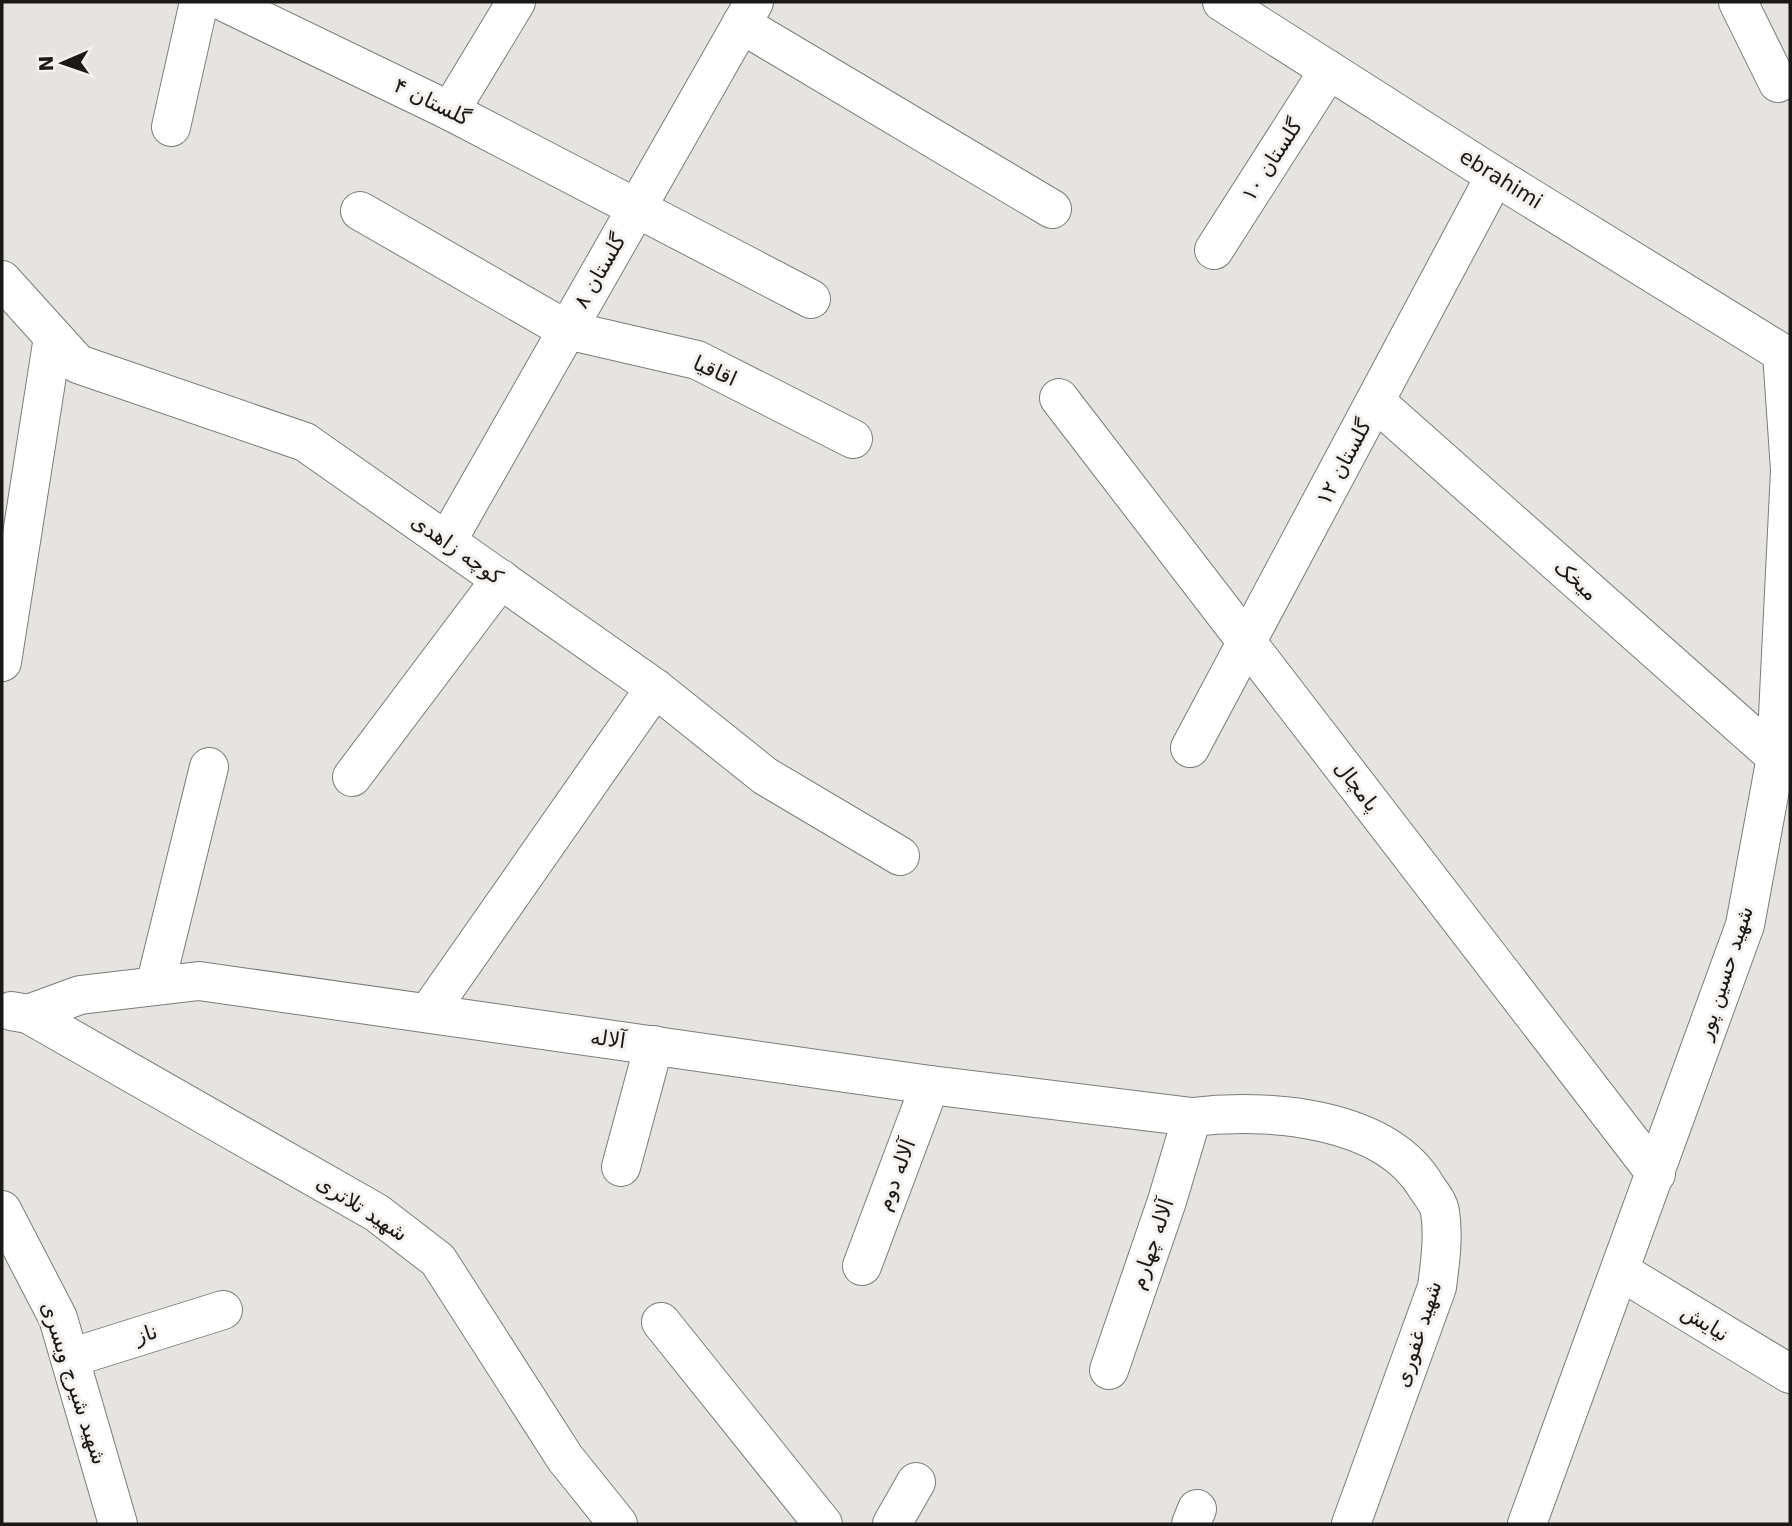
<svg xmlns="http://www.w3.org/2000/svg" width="1792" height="1526" font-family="'DejaVu Sans','Noto Naskh Arabic',sans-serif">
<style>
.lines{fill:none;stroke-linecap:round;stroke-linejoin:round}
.minor-casing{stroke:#7d7b78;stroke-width:40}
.minor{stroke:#fff;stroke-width:38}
.labels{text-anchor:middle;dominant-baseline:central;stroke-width:6;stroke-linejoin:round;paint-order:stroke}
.street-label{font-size:21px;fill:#1a1918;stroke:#f4f1ee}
</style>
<rect width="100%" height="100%" fill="#e6e4e0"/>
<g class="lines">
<defs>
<g id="minor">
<path d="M 224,2 L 450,111 L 811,299"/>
<path d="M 1222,2 L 1495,176 L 1782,353 L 1790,470 L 1776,757 L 1745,925 L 1527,1524"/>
<path d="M 1738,2 L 1778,83"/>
<path d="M 741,24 L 1052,209"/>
<path d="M 450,111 L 516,2"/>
<path d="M 171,127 L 199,2"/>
<path d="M 360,211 L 567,330 L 697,360 L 853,439"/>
<path d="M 1214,250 L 1329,70"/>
<path d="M 2,280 L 78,364 L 305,442 L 655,688 L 765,776 L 900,856"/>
<path d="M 1059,398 L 1656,1174"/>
<path d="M 1376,402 L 1776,757"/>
<path d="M 447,541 L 754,2"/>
<path d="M 2,662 L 53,337"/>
<path d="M 1190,748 L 1495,176"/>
<path d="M 352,777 L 501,579"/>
<path d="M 155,986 L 209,767"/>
<path d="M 11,1011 L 28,1014 L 377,1213 L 438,1260 L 565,1458 L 618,1524"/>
<path d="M 428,1013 L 655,688"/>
<path d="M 28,1014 L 80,995 L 199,981 L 930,1085 L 1192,1117 C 1266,1108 1386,1116 1427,1188 C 1432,1195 1439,1204 1440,1212 C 1444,1236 1440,1263 1437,1287 L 1351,1524"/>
<path d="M 621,1167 L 654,1045"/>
<path d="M 2,1210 L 58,1318 L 118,1524"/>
<path d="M 862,1266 L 930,1085"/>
<path d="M 1620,1271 L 1790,1374"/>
<path d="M 661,1322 L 823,1524"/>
<path d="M 70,1358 L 223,1310"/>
<path d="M 1109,1370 L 1167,1201 L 1192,1117"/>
<path d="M 892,1524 L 916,1482"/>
<path d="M 1191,1524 L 1197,1509"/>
</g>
</defs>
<!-- minor casing -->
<use href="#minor" class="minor-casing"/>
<!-- minor -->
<use href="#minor" class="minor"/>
</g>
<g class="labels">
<!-- street labels -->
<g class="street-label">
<text transform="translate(432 102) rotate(26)">گلستان ۴</text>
<text transform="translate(1272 160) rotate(-57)">گلستان ۱۰</text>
<text transform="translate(1501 179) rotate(32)">ebrahimi</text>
<text transform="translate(600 271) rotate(-60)">گلستان ۸</text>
<text transform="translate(715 371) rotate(24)">اقاقیا</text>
<text transform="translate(1344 462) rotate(-62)">گلستان ۱۲</text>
<text transform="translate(457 549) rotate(35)">کوچه زاهدی</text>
<text transform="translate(1576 580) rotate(42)">میخک</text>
<text transform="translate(1357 786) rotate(52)">پامچال</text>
<text transform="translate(1725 973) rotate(-72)">شهید حسین پور</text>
<text transform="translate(608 1039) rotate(8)">آلاله</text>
<text transform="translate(896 1175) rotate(-69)">آلاله دوم</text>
<text transform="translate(362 1208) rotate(33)">شهید تلاتری</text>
<text transform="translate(1152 1244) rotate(-71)">آلاله چهارم</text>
<text transform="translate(1705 1323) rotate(31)">نیایش</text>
<text transform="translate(146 1334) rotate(-18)">ناز</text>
<text transform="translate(1418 1334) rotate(-72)">شهید غفوری</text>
<text transform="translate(74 1383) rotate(72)">شهید شیرج ویسری</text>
</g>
</g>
<!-- border -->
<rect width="1792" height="1526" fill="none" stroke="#1a1918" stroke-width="7"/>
<!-- north arrow -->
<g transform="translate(63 63) rotate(268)" stroke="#f4f1ee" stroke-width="5" paint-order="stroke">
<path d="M0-5L12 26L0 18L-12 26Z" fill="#1a1918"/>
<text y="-10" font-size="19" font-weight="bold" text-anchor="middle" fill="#1a1918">N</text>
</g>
</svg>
